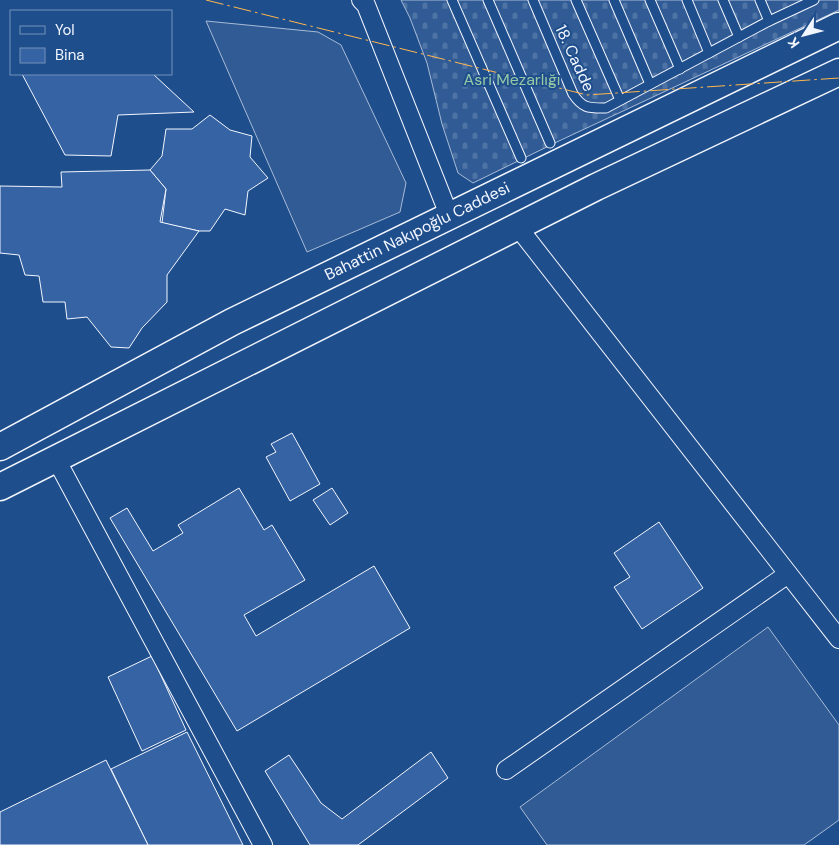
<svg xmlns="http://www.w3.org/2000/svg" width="839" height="845" font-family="'DM Sans',sans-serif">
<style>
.cemetery{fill:url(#cemetery-stones);stroke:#a8bbd7}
.built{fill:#305b95;stroke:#a8bbd7}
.building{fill:#3563a3;stroke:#f2f6ff}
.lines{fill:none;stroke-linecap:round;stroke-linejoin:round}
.service-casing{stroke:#f2f6ff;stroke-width:11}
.minor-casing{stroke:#f2f6ff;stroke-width:20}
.primary-casing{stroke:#f2f6ff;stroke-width:29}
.service{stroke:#1f4e8c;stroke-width:9}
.minor{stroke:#1f4e8c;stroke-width:18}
.primary{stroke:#1f4e8c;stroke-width:26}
.power{stroke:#ffb74d;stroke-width:1;stroke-dasharray:18 4 2.5 4;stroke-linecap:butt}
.labels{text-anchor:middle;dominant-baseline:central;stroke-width:4;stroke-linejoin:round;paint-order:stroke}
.street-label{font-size:16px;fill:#f2f6ff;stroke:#1f4e8c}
.park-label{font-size:16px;fill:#97c8a6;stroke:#1f4e8c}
</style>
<defs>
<pattern id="cemetery-stones" width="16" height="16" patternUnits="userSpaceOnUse" patternTransform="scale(1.25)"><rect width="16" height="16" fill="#305b95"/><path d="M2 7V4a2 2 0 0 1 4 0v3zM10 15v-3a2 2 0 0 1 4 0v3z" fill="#4e73a5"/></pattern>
</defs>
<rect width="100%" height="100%" fill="#1f4e8c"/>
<!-- cemetery -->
<path class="cemetery" d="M 401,0 L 839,0 L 839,10 L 561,140 L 473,183 L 458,173 L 442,124 L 427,63 L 410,18 Z"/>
<!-- built -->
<g class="built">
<path d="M 206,21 L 318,32 L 341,45 L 406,183 L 400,212 L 307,252 Z"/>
<path d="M 768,627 L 839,725 L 839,820 L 804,845 L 547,845 L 520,807 Z"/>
</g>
<!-- building -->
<g class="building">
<path d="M 22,74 L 153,74 L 194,112 L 118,115 L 111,156 L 65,155 Z"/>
<path d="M 210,115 L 230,130 L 252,136 L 250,157 L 268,178 L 248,191 L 245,215 L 225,209 L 210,231 L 199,231 L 162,223 L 166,189 L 150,170 L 162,156 L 166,129 L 192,129 Z"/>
<path d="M 150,170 L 166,189 L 160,222 L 199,231 L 167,275 L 167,302 L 142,328 L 129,348 L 111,347 L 87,317 L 67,319 L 65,302 L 43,302 L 39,276 L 25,275 L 19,255 L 0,253 L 0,186 L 62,187 L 61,172 Z"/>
<path d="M 292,433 L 320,484 L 290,501 L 266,457 L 276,452 L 271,444 Z"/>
<path d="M 239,488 L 264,530 L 272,525 L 305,580 L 244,615 L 256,636 L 374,566 L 410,628 L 237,731 L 110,518 L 127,508 L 153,551 L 183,533 L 178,525 Z"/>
<path d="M 332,488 L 348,513 L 330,525 L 313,500 Z"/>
<path d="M 659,522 L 703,588 L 642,629 L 614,587 L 630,577 L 614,553 Z"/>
<path d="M 152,656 L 186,730 L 142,751 L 108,677 Z"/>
<path d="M 187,732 L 243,845 L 148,845 L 111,769 Z"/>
<path d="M 431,752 L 448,778 L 358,845 L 310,845 L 265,771 L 289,755 L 321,803 L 342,819 Z"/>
<path d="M 106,760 L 148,845 L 0,845 L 0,812 Z"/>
</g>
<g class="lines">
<defs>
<g id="service">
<path d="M 452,0 L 521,158"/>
<path d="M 488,0 L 550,143"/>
<path d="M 533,0 L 573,94 C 583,109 589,108 606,108 L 767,22 L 814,0"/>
<path d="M 576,0 L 620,100"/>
<path d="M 614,0 L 650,84"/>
<path d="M 650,0 L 680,69"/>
<path d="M 687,0 L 709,53"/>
<path d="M 723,0 L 739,37"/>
<path d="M 760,0 L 769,21"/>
</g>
<g id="minor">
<path d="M 361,0 L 366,5 L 449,215"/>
<path d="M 517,226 L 839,639"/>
<path d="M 56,459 L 263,845"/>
<path d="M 506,770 L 788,574"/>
</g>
<g id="primary">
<path d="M 0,447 L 232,322 L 839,26"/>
<path d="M 0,487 L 596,187 L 839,72"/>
</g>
</defs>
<!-- service casing -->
<use href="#service" class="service-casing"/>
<!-- minor casing -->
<use href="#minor" class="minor-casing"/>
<!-- primary casing -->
<use href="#primary" class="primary-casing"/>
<!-- service -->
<use href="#service" class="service"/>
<!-- minor -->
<use href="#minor" class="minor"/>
<!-- primary -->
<use href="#primary" class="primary"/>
<!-- power -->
<path class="power" d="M 206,0 L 587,95 L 839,78"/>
</g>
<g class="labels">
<!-- street labels -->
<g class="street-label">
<text transform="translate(575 58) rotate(65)">18. Cadde</text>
<text transform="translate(417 231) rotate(-26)">Bahattin Nakıpoğlu Caddesi</text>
</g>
<!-- park labels -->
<g class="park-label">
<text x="512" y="79">Asri Mezarlığı</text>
</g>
</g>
<!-- legend -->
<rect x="10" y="10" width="162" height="65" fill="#1f4e8c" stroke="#7391ba"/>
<rect x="20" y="26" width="25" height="8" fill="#1f4e8c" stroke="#7391ba"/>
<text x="55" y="35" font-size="15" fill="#f2f6ff">Yol</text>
<rect x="20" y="48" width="25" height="15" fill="#3563a3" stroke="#7391ba"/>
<text x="55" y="60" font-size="15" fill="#f2f6ff">Bina</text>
<!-- north arrow -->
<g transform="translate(804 35) rotate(234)" stroke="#1f4e8c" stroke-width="4" paint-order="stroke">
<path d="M0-4L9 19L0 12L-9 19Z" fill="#f2f6ff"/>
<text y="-8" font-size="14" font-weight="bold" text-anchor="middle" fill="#f2f6ff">K</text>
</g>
</svg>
